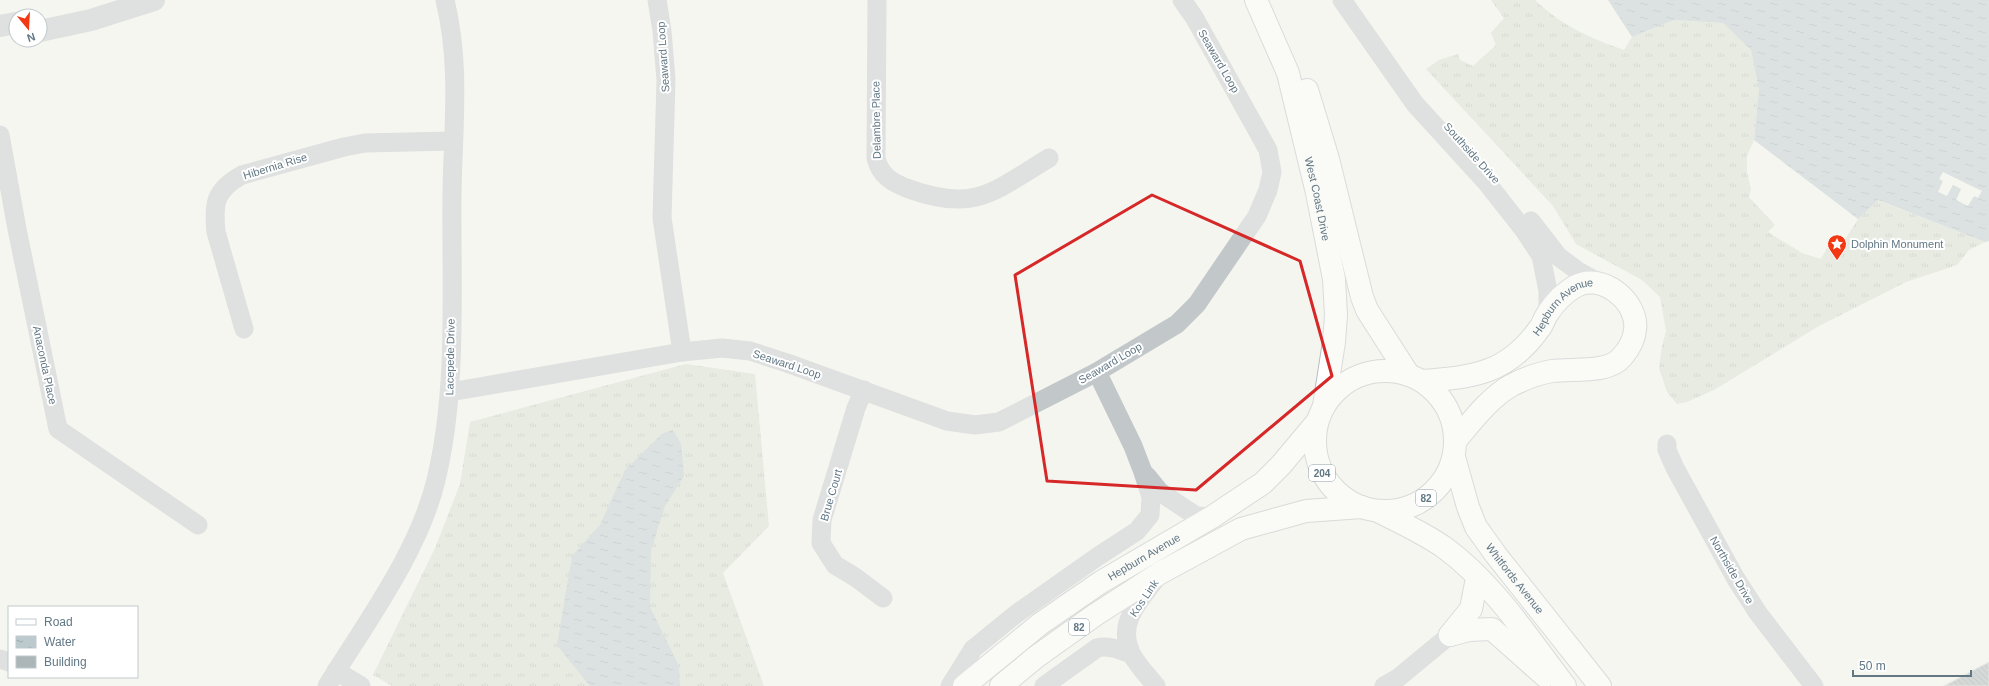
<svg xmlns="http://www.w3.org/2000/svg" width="1989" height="686" font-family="Arial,sans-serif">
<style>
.grass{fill:url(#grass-tufts)}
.water{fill:url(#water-ripples)}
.pier{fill:#f5f5f0}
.building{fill:url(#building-back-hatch);stroke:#d6d6d3;filter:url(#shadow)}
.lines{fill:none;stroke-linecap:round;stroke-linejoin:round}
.secondary-casing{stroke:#b6bcc0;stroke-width:24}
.primary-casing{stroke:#b5babd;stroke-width:24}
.minor{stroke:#c2c7c9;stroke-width:19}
.tertiary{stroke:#c2c7c9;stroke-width:22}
.secondary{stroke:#fff;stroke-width:22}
.primary{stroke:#fff;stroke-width:22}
.marked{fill:none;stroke:#d62828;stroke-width:3;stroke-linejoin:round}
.labels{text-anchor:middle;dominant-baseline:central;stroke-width:4;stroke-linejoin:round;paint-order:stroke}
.shield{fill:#fff;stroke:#90a0a9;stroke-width:1}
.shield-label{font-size:10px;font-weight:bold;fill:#617784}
.street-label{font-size:11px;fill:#617784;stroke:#fff}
.poi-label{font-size:11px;fill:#617784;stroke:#fff;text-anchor:start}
</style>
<defs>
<pattern id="grass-tufts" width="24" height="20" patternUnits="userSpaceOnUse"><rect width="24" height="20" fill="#d6ddd1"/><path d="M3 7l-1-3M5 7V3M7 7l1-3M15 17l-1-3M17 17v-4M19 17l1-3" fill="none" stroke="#b1b8af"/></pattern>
<pattern id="water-ripples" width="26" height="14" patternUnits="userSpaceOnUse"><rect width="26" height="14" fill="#bccace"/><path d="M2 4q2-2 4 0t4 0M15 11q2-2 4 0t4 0" fill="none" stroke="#9ca9ad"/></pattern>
<pattern id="building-back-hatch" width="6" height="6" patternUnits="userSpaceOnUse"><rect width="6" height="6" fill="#acb6b9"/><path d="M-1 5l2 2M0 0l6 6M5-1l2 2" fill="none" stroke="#8f999c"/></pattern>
<filter id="shadow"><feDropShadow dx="-3.5" dy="3.5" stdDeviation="1" flood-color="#0004"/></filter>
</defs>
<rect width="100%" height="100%" fill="#f5f5f0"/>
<!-- grass -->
<g class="grass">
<path d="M 1491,0 L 1535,0 C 1562,26 1590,38 1624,50 L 1632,37 L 1674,20 L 1723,23 L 1751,50 L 1759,90 L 1754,140 L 1747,156 L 1747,172 L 1751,189 L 1749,197 L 1775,225 L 1768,232 L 1802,253 L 1821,259 L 1827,248 L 1843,243 L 1858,219 L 1877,200 L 1985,242 L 1969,250 L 1957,265 L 1906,282 L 1819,326 L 1714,390 L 1687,402 L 1677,404 L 1667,392 L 1659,368 L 1662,346 L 1666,331 L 1660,297 L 1642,280 L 1576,244 L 1553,206 L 1426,69 L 1439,60 L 1458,54 L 1460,60 L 1473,66 L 1496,45 L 1491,33 L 1504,18 Z"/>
<path d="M 686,364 L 755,374 L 769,526 L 723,573 L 764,686 L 392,686 L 373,675 L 436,546 L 460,484 L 470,422 Z"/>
</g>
<!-- water -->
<g class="water">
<path d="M 1608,0 L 1989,0 L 1989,241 L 1985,242 L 1878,200 L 1858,219 L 1754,140 L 1759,90 L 1751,50 L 1723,23 L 1674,20 L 1632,37 Z"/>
<path d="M 673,430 L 681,444 L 684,476 L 665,506 L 651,550 L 650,607 L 679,666 L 680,686 L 590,686 L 557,645 L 572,556 L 600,525 L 625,470 L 662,434 Z"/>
</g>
<!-- pier -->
<path class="pier" d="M 1943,172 L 1982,191 L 1978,198 L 1974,196 L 1968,206 L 1956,200 L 1961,189 L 1953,185 L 1947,196 L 1938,192 L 1943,181 L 1939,179 Z"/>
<!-- building -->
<path class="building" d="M 1989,662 L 1989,686 L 1944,686 Z"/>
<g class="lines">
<defs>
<g id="secondary">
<path id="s1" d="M 1256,0 L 1288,73 L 1317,193 L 1334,279 L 1336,315 L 1334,342 L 1324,406"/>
<path d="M 1307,90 L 1328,159 L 1362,297 L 1367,310 L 1408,374"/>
<path id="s2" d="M 1422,381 C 1473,377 1507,374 1539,329 C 1543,325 1544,318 1548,313 C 1554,303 1565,292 1576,286 C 1602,272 1639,302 1635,330 C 1634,341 1628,350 1622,357 C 1608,374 1572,368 1552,371 C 1540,373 1524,379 1512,385 C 1490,397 1472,421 1456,440"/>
<path id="s3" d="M 1454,457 L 1468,507 L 1476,527 L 1496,555 L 1600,686"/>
<path d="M 1378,511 C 1401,523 1424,533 1445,548 C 1494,584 1529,639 1565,686"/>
<path d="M 1450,635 L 1469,630 L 1492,629 L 1545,676"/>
<path d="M 1450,635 L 1471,609 L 1476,583 L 1479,579"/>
</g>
<g id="primary">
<circle cx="1385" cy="441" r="70"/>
<path id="s4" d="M 964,686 L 1040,624 L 1101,582 L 1212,517 L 1263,483 L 1281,465 L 1317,422"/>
<path d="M 1001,686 L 1036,657 L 1095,615 L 1160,573 L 1241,529 L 1306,511 L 1362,507"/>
</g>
</defs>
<!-- secondary casing -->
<use href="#secondary" class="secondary-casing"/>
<!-- primary casing -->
<use href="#primary" class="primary-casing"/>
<!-- minor -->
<g class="minor">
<path d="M 657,0 L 662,31 L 666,80 L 662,218 L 682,352"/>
<path d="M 877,0 L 876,158 C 880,176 893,183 909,189 C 976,213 994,191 1049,158"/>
<path d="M 1342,0 L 1415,104 L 1487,183 L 1524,230 L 1541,256 L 1548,291 L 1548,313"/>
<path d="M 0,135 L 17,229 L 58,429 L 198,525"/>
<path d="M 1531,221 L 1559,257 L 1578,271 L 1603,285"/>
<path d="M 244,329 L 216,232 C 213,203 215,190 242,175 L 344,147 L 365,143 L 453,141"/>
<path d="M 864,390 L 856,408 L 822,520 L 821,543 L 835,565 L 855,577 L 883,598"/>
<path d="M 450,392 L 682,352 L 722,348 L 750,351 L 787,363 L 947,421 L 975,425 L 999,422 L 1097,372 L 1177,324 L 1197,304 L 1257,216 L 1268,190 L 1272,172 L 1268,150 L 1194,17 L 1182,0"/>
<path d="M 1667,444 L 1667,450 L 1675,468 L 1736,579 L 1758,613 L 1814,686"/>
<path d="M 1147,476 L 1160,492 L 1196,516 L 1212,517"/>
<path d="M 0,659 L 9,662"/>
<path d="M 336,671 L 361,686"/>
<path d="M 327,686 C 365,624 419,552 436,480 C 458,389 451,287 452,193 C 453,127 461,66 445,0"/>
<path d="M 950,686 L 973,649 L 1016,614 L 1097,557 L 1137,531 L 1150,515 L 1151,497 L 1143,472 L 1133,446 L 1097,372"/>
<path d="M 1044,686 L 1097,648 C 1109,645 1120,650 1131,654"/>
<path d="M 1156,686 C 1148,676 1137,665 1131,653 C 1116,622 1141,600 1158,576"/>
<path d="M 1384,686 L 1398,678 L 1450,635"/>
</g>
<!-- tertiary -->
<g class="tertiary">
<path d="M 0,26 L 16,23"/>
<path d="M 40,31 L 91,20 L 154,0"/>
</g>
<!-- secondary -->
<use href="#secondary" class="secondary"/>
<!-- primary -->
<use href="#primary" class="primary"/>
</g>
<!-- marked area -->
<path d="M0 0H1989V686H0ZM 1152,195 L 1300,261 L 1332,376 L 1196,490 L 1047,481 L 1015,275 Z" fill="#f5f5f0" fill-opacity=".55" fill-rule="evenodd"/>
<path class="marked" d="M 1152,195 L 1300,261 L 1332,376 L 1196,490 L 1047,481 L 1015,275 Z"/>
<!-- icons -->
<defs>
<symbol id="sight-pin" viewBox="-11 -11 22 30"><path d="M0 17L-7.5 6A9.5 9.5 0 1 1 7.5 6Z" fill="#f23913" stroke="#fff"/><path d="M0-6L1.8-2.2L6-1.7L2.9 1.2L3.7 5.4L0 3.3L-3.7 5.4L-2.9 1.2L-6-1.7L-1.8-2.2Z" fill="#fff"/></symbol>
</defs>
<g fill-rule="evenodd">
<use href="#sight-pin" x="1826" y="233" width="22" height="30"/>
</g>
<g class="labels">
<!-- shield labels -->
<g class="shield">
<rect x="1309" y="465" width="26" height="16" rx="3"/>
<rect x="1416" y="490" width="20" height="16" rx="3"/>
<rect x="1069" y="619" width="20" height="16" rx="3"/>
</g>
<g class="shield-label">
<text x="1322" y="473">204</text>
<text x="1426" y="498">82</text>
<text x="1079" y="627">82</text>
</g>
<!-- street labels -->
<g class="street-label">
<text transform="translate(663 57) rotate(-94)">Seaward Loop</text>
<text transform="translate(1219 61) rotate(60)">Seaward Loop</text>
<text transform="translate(876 120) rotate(-91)">Delambre Place</text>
<text transform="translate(1472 153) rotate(48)">Southside Drive</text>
<text transform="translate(275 166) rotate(-17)">Hibernia Rise</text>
<text stroke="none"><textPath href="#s1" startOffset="209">West Coast Drive</textPath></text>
<text stroke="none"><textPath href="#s2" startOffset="168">Hepburn Avenue</textPath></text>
<text transform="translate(450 357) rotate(-89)">Lacepede Drive</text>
<text transform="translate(1110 363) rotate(-30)">Seaward Loop</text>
<text transform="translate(787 364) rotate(18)">Seaward Loop</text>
<text transform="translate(45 365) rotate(78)">Anaconda Place</text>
<text transform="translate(831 495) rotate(-74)">Brue Court</text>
<text stroke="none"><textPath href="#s4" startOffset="222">Hepburn Avenue</textPath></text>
<text transform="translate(1732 570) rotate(60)">Northside Drive</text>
<text stroke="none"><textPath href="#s3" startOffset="138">Whitfords Avenue</textPath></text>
<text transform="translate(1144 598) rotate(-56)">Kos Link</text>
</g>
<!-- poi labels -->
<g class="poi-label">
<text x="1851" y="244">Dolphin Monument</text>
</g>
</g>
<!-- legend -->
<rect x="8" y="606" width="130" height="72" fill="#ffffff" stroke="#c0c9ce"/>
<rect x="16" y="619" width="20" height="6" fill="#ffffff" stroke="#c0c9ce"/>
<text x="44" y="626" font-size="12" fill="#617784">Road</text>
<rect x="16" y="636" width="20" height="12" fill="url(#water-ripples)" stroke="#c0c9ce"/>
<text x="44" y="646" font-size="12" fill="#617784">Water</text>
<rect x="16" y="656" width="20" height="12" fill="#acb6b9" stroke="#c0c9ce"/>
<text x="44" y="666" font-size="12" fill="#617784">Building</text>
<!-- north arrow -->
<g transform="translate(28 28) rotate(162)"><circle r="19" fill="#ffffff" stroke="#c0c9ce"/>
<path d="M0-3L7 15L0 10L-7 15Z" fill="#f23913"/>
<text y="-6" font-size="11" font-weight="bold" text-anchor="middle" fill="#617784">N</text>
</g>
<!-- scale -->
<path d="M1853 670v6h118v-6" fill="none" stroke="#617784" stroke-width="2"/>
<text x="1859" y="670" font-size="12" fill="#617784" stroke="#ffffff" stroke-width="3" paint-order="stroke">50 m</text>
</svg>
